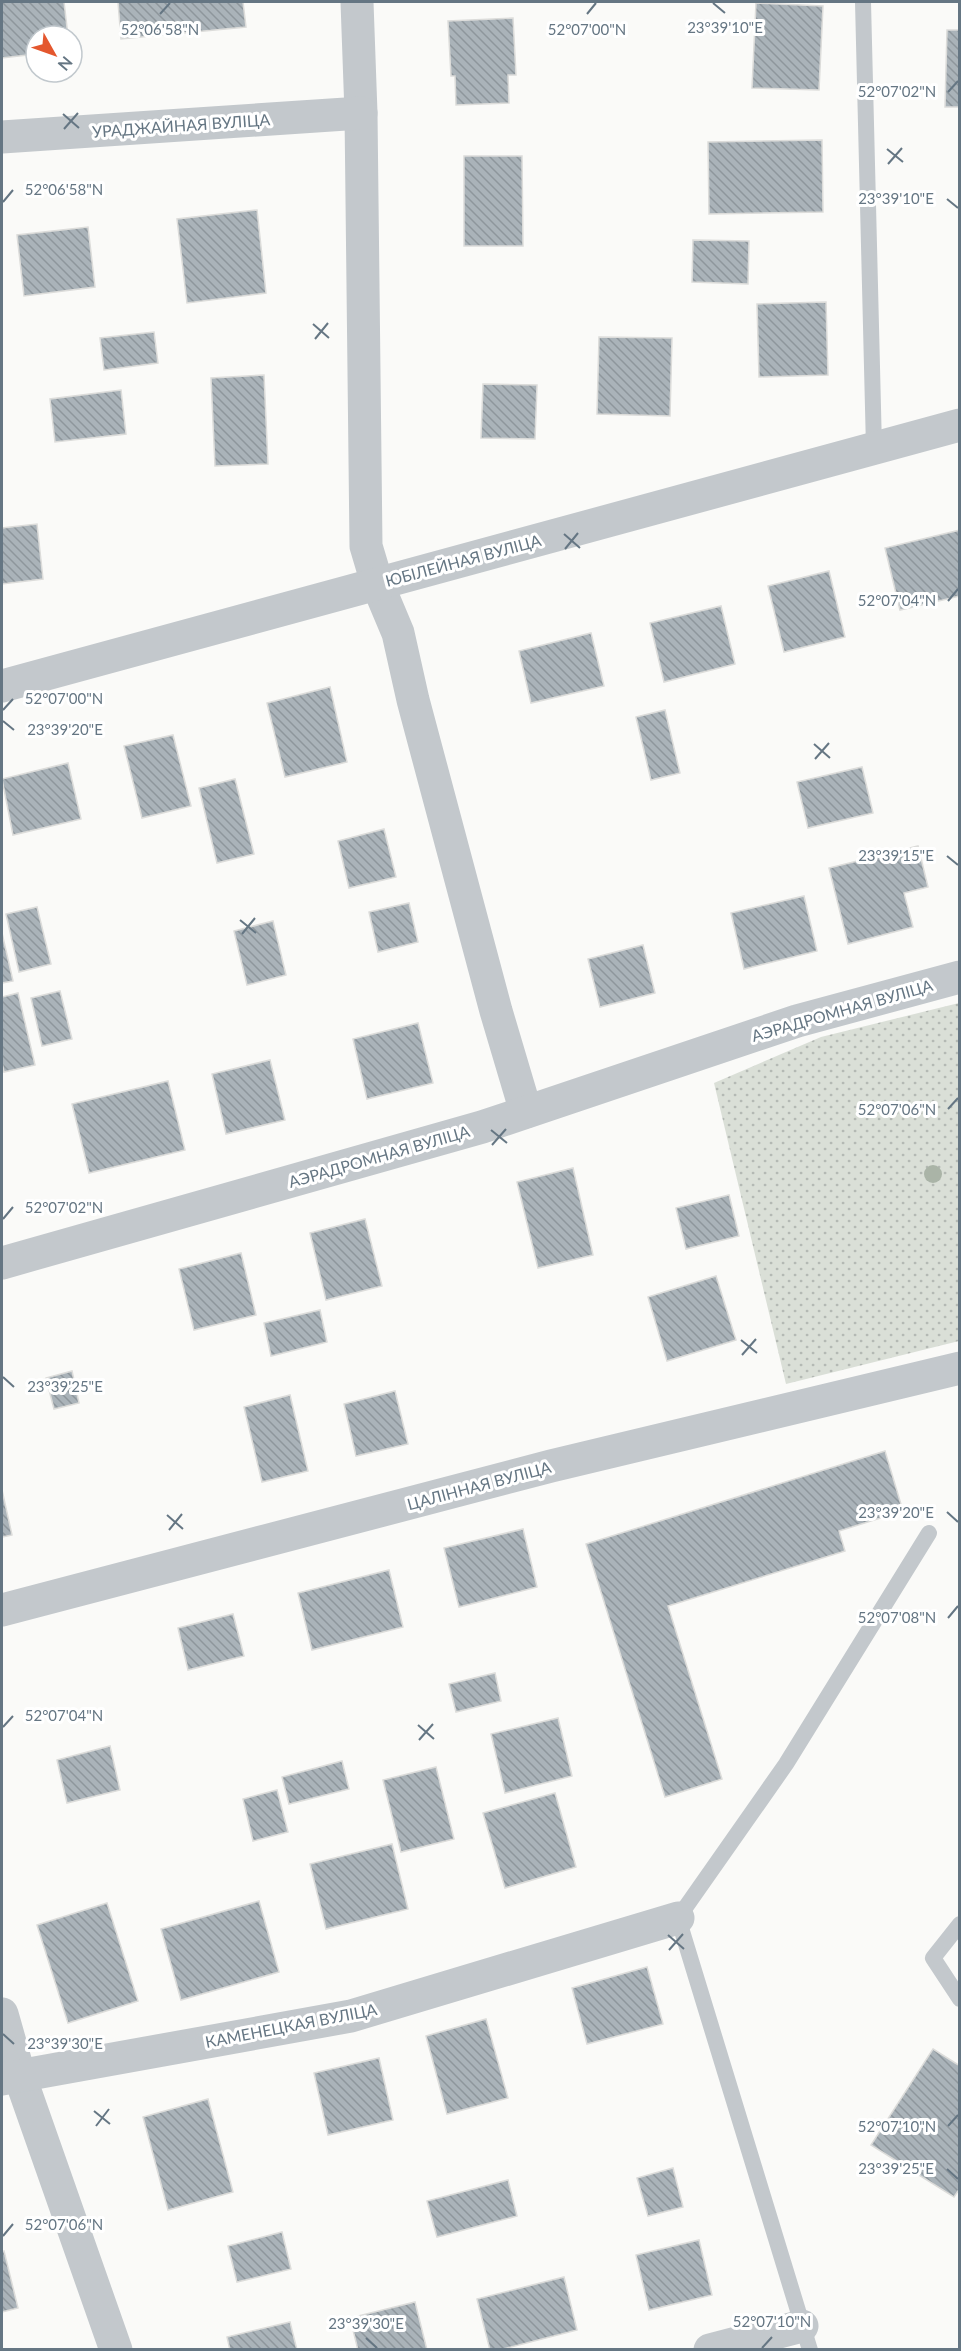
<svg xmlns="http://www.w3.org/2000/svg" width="961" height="2351" font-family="Lato,sans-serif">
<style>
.grass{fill:url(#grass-dots)}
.building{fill:url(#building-back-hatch);stroke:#dcdcda;stroke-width:1.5}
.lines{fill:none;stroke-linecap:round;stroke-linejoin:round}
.service{stroke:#c3c8cc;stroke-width:16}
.minor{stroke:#c3c8cc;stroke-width:33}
.tree{fill:#aab4a7}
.ticks{fill:none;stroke:#657683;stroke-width:2}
.labels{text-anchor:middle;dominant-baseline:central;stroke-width:6;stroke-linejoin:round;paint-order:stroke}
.street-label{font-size:16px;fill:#657683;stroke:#fff}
.ticks-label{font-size:15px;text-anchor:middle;fill:#657683;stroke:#fff;stroke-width:6;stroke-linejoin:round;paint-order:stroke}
</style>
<defs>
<pattern id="grass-dots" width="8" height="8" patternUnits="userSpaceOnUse" patternTransform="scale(1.5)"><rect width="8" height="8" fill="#dadfd7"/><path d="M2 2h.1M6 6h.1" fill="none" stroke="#b4b9b4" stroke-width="1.8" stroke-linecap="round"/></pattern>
<pattern id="building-back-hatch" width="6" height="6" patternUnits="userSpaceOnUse" patternTransform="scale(1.5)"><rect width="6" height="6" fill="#aab3b9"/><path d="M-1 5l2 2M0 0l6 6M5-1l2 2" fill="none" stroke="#8e969c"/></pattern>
</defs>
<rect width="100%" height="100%" fill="#fafaf8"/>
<!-- grass -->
<path class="grass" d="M 959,1003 L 959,1341 L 786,1384 L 714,1083 L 821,1037 Z"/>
<!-- building -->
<g class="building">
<path d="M 2,2 L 64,2 L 68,36 L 36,36 L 36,54 L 2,58 Z"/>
<path d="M 118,2 L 243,2 L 246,27 L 121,39 Z"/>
<path d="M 756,3 L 823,6 L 819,90 L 752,88 Z"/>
<path d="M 513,18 L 516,75 L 508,75 L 509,103 L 456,105 L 455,76 L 451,76 L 448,21 Z"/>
<path d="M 947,30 L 960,30 L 960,107 L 945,107 Z"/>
<path d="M 822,140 L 823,212 L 709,214 L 708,142 Z"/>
<path d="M 464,156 L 522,156 L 523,246 L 464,246 Z"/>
<path d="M 257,210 L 266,293 L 187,303 L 177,219 Z"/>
<path d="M 88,227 L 95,287 L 24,296 L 17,235 Z"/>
<path d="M 693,240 L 749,241 L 748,284 L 692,282 Z"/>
<path d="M 826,302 L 828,375 L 759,377 L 757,304 Z"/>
<path d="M 154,332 L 158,363 L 104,370 L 100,338 Z"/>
<path d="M 599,337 L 672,338 L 670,416 L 597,414 Z"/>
<path d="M 264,375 L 268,464 L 215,466 L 211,378 Z"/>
<path d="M 483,384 L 537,385 L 535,439 L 481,438 Z"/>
<path d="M 121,390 L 126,434 L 55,442 L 50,399 Z"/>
<path d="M 37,524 L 43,579 L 2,584 L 2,528 Z"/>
<path d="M 960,530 L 960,596 L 900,610 L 885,548 Z"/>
<path d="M 829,571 L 845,637 L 784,652 L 768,586 Z"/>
<path d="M 721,606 L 735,664 L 664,682 L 650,623 Z"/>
<path d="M 591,633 L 604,686 L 531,703 L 519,651 Z"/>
<path d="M 330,687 L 347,762 L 285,777 L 267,703 Z"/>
<path d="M 665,710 L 680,773 L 651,780 L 636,717 Z"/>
<path d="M 173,735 L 191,806 L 142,818 L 124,746 Z"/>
<path d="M 68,763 L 81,819 L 13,835 L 2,779 Z"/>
<path d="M 862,767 L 873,813 L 808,828 L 797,782 Z"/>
<path d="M 235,779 L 254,854 L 217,863 L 199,788 Z"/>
<path d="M 384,829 L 396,877 L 349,888 L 338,841 Z"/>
<path d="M 918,846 L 928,887 L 904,893 L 913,927 L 848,944 L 829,868 Z"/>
<path d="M 804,896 L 817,951 L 744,969 L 731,913 Z"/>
<path d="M 409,903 L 418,942 L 378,952 L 369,912 Z"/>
<path d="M 37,907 L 51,964 L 19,972 L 6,914 Z"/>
<path d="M 273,921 L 286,975 L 247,985 L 234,931 Z"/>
<path d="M 2,933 L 13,981 L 2,983 Z"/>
<path d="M 643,945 L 655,993 L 600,1007 L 588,959 Z"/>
<path d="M 60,991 L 72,1039 L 42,1046 L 31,998 Z"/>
<path d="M 18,993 L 35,1065 L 4,1072 L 2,1063 L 2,997 Z"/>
<path d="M 418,1023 L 433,1083 L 367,1099 L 353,1039 Z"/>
<path d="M 270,1060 L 285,1120 L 226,1134 L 212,1074 Z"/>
<path d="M 168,1081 L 185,1150 L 89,1173 L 72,1104 Z"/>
<path d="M 573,1168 L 593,1255 L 538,1268 L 517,1182 Z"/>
<path d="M 729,1195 L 739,1236 L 686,1249 L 676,1208 Z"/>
<path d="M 365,1219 L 382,1286 L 326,1300 L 310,1233 Z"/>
<path d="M 241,1253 L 256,1315 L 194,1330 L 179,1269 Z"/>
<path d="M 716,1276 L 736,1340 L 667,1361 L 648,1297 Z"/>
<path d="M 320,1310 L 327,1342 L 271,1356 L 264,1323 Z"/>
<path d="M 72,1371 L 79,1403 L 54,1409 L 46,1378 Z"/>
<path d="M 395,1391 L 408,1444 L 356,1456 L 344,1404 Z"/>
<path d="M 290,1395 L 308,1471 L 262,1482 L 244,1407 Z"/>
<path d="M 885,1451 L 903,1511 L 839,1531 L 845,1551 L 668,1606 L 722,1779 L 665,1797 L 586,1544 Z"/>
<path d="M 2,1490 L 12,1535 L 2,1537 Z"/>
<path d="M 523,1529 L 537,1587 L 459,1607 L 444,1548 Z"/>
<path d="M 389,1570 L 403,1627 L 312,1650 L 298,1593 Z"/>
<path d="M 233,1614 L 244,1656 L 188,1670 L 178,1628 Z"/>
<path d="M 495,1673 L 501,1701 L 456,1712 L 449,1684 Z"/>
<path d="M 558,1718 L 572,1776 L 505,1793 L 491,1734 Z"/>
<path d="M 110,1746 L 120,1790 L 67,1803 L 57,1760 Z"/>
<path d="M 342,1761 L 349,1789 L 289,1804 L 282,1777 Z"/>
<path d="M 436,1767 L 454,1839 L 401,1852 L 383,1780 Z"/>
<path d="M 277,1790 L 288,1832 L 253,1841 L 243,1799 Z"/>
<path d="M 555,1793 L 576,1867 L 505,1888 L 483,1813 Z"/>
<path d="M 392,1844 L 408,1909 L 326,1929 L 310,1864 Z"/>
<path d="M 259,1901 L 279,1972 L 181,2000 L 161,1929 Z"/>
<path d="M 107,1903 L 138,2001 L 68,2023 L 37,1925 Z"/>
<path d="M 647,1967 L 663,2024 L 587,2044 L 572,1988 Z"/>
<path d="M 486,2019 L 508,2098 L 447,2114 L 426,2036 Z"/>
<path d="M 933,2049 L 960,2066 L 960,2188 L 954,2197 L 871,2145 Z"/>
<path d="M 379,2058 L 393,2120 L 328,2135 L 314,2073 Z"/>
<path d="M 208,2099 L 233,2192 L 168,2210 L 143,2117 Z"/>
<path d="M 673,2168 L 683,2207 L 648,2216 L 637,2178 Z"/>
<path d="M 508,2180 L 517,2216 L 437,2237 L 427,2201 Z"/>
<path d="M 282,2232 L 291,2269 L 237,2282 L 228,2246 Z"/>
<path d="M 699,2240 L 712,2295 L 649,2310 L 636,2255 Z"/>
<path d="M 4,2251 L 18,2308 L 2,2312 L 2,2252 Z"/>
<path d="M 564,2277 L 577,2330 L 499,2350 L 490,2350 L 477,2299 Z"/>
<path d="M 415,2302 L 427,2350 L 358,2350 L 350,2318 Z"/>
<path d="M 290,2322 L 297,2350 L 230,2350 L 227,2337 Z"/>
</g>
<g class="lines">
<!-- service -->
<g class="service">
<path d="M 863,2 L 874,448"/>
<path d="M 960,1924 L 933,1958 L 960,1999"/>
<path d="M 810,2350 L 678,1918 L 786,1764 L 929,1533"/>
</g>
<!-- minor -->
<g class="minor">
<path d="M 357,2 L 361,113 L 366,546 L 377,583 L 398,633 L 413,700 L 496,1011 L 526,1112"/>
<path d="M 2,137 L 361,113"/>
<path d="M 2,686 L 960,425"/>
<path d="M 2,1263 L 482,1127 L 797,1021 L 960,977"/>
<path d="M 2,1610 L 551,1466 L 960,1368"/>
<path d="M 2,2014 L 19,2074 L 116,2350"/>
<path d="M 2,2079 L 351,2016 L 678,1918"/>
<path d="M 710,2350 L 802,2326"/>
</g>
</g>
<!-- trees -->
<circle class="tree" cx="933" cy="1174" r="9"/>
<!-- ticks -->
<path class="ticks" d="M 713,3 L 725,13M 160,14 L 170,3M 587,14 L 596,3M 948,92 L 958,81M 63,114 L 79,128M 64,129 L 78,113M 887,149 L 903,162M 888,164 L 902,148M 947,199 L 958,208M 3,202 L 13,190M 313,324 L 329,338M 315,339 L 328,323M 564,534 L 580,548M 565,549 L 578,533M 948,601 L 958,589M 3,710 L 13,699M 3,721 L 14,730M 814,744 L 830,758M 815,759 L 829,743M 947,856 L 958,865M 240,920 L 256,933M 242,934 L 255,918M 948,1109 L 958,1098M 491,1130 L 507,1143M 492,1145 L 506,1129M 3,1219 L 13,1207M 741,1340 L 757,1353M 742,1355 L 756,1339M 3,1377 L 14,1387M 947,1512 L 958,1522M 167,1515 L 183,1529M 169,1530 L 182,1514M 948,1618 L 958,1606M 418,1725 L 434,1739M 3,1727 L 13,1716M 419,1740 L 433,1724M 668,1935 L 684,1949M 669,1950 L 683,1934M 3,2034 L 14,2044M 94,2111 L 110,2124M 96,2126 L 109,2109M 948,2126 L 958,2115M 947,2169 L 958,2179M 3,2236 L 13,2224M 366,2338 L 377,2348M 762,2348 L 772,2337"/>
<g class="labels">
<!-- street labels -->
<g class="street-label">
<text transform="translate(181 125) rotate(-4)">УРАДЖАЙНАЯ ВУЛІЦА</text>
<text transform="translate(463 560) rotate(-15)">ЮБІЛЕЙНАЯ ВУЛІЦА</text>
<text transform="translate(842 1010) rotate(-16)">АЭРАДРОМНАЯ ВУЛІЦА</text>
<text transform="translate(379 1156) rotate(-16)">АЭРАДРОМНАЯ ВУЛІЦА</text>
<text transform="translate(479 1485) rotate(-15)">ЦАЛІННАЯ ВУЛІЦА</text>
<text transform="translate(291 2025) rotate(-11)">КАМЕНЕЦКАЯ ВУЛІЦА</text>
</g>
</g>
<g class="ticks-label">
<text x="725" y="33">23°39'10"E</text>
<text x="160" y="35">52°06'58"N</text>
<text x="587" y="35">52°07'00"N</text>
<text x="897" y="97">52°07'02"N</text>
<text x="64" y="195">52°06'58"N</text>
<text x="896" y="204">23°39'10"E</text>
<text x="897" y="606">52°07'04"N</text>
<text x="64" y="704">52°07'00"N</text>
<text x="65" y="735">23°39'20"E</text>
<text x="896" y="861">23°39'15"E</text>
<text x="897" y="1115">52°07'06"N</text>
<text x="64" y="1213">52°07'02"N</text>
<text x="65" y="1392">23°39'25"E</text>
<text x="896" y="1518">23°39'20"E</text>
<text x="897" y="1623">52°07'08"N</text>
<text x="64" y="1721">52°07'04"N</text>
<text x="65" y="2049">23°39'30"E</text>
<text x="897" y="2132">52°07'10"N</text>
<text x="896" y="2174">23°39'25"E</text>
<text x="64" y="2230">52°07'06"N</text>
<text x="772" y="2327">52°07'10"N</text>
<text x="366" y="2329">23°39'30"E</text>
</g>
<!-- border -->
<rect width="961" height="2351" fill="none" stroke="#657683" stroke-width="6"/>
<!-- north arrow -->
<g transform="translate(54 54) rotate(130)"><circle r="28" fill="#ffffff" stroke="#c1c8cd" stroke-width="1.5"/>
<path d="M0-4.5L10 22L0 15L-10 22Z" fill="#e4572e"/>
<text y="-9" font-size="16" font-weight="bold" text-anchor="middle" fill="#657683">N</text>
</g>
</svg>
